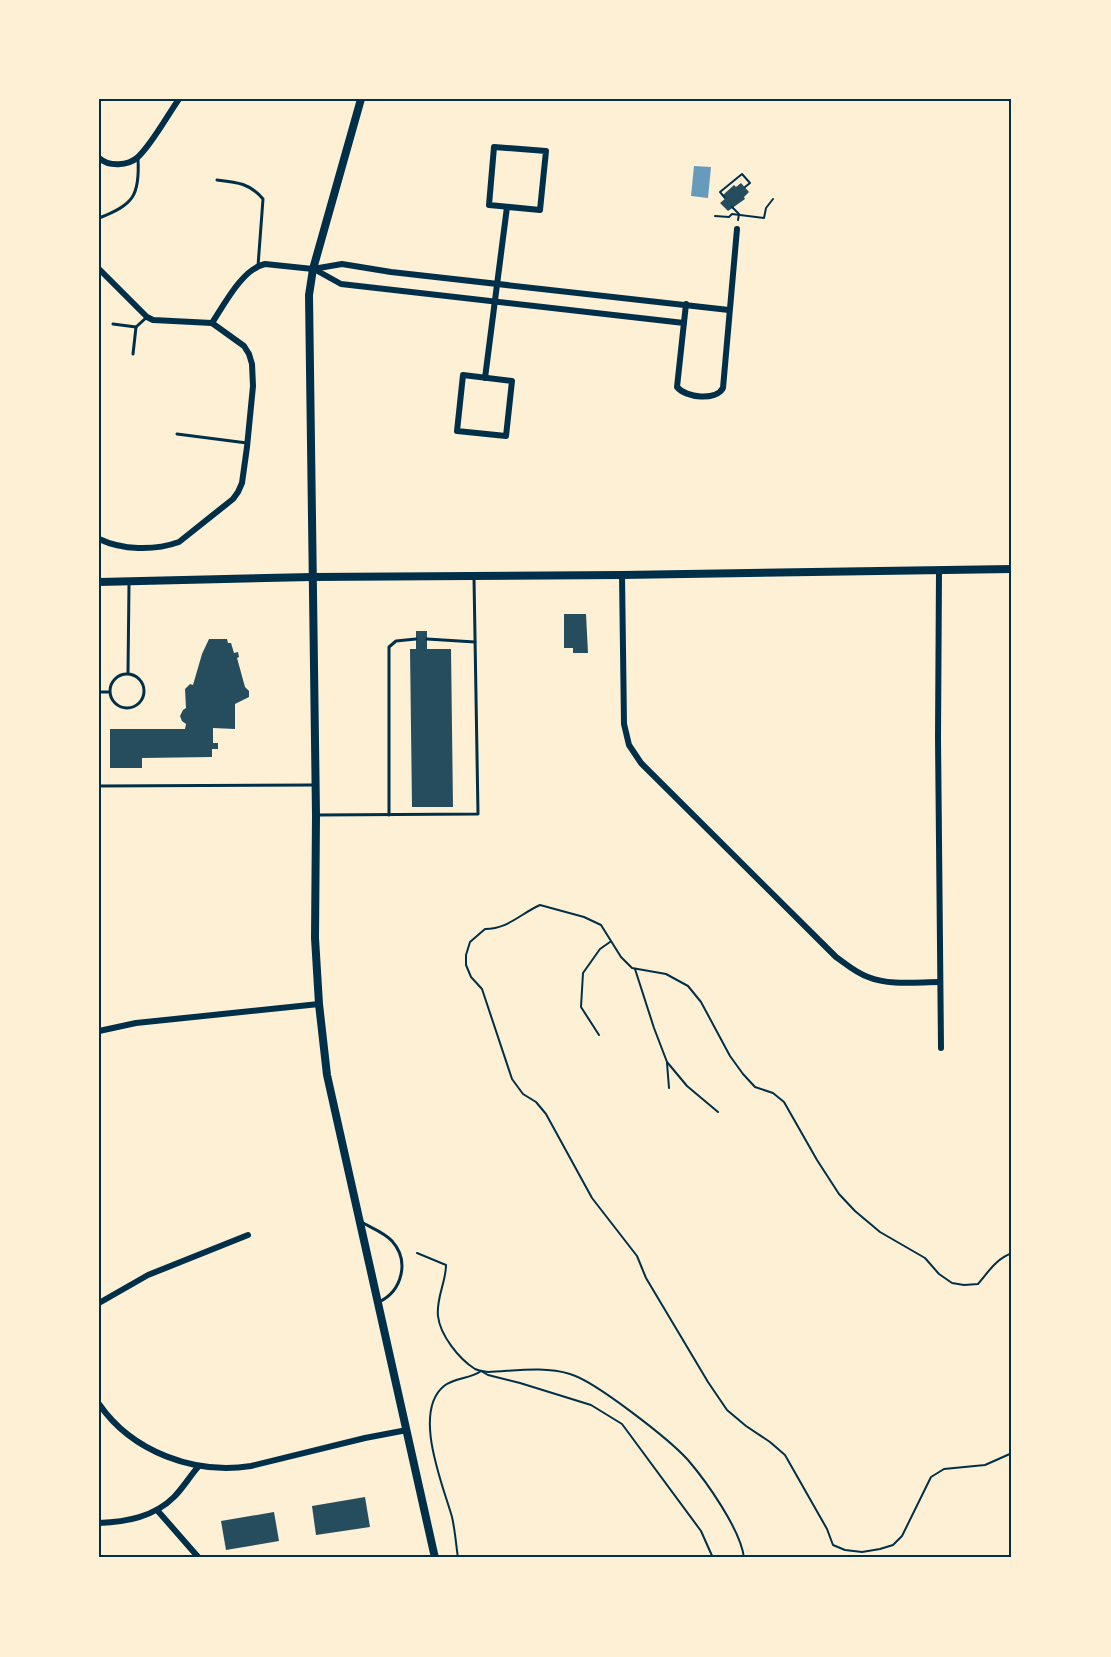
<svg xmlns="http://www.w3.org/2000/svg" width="1111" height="1657" font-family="Commissioner,sans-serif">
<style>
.water{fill:#669bbc}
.building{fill:#264d5e}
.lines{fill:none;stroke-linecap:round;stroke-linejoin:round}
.path{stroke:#003049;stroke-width:2}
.service{stroke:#003049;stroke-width:3}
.minor{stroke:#003049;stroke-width:6}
.tertiary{stroke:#003049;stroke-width:8}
.neatline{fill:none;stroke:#003049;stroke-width:2}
</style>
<rect width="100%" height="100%" fill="#fdf0d5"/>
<!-- water -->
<path class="water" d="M 694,166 L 711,167 L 708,198 L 691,196 Z"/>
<!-- building -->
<g class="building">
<path d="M 741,183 L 749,192 L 744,197 L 745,199 L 728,211 L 720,203 L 726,198 L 723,195 L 734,185 L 736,187 Z"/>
<path d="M 564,614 L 586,614 L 588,653 L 573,653 L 573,648 L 564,648 Z"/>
<path d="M 416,631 L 427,631 L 427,649 L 451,649 L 453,807 L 412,807 L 410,649 L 416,649 Z"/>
<path d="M 209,639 L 227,639 L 228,643 L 231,643 L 234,653 L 238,652 L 239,657 L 237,658 L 245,687 L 249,691 L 249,697 L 235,704 L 235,729 L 213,728 L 213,743 L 218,743 L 218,749 L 212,749 L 212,757 L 142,758 L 142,768 L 110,768 L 110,729 L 185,729 L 186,724 L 182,721 L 180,716 L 183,710 L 186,708 L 185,689 L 190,684 L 193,685 L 202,654 Z"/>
<path d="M 365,1497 L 370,1527 L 316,1535 L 312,1506 Z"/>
<path d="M 274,1512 L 279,1541 L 226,1550 L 221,1521 Z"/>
</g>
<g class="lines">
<!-- path -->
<g class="path">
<path d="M 725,198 L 720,192 L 742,174 L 750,183 L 745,187"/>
<path d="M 732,207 L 739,214 L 738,220"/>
<path d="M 715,216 L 729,217 L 732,214 L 764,218 L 766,208 L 773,199"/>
<path d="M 635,969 L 654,1028 L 667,1062 L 687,1086 L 718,1112"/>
<path d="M 599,1035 L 581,1007 L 583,973 L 600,949 L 610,942"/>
<path d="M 667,1063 L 669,1088"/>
<path d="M 417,1253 L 446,1265 C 446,1282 436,1298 438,1316 C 440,1335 459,1359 475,1369 C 479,1371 484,1371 488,1372 C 515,1371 544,1366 570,1374 C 595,1381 670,1440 688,1460 C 706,1481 741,1530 744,1558"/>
<path d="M 1012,1253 C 996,1259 989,1271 978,1284 L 964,1285 L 952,1283 L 939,1274 L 925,1258 L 880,1232 L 855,1211 L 839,1194 L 817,1160 L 784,1102 L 773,1093 L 755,1087 L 743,1074 L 730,1056 L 701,1002 L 688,986 L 666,974 L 632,968 L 621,957 L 601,925 L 584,917 L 540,905 C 520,914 508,929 485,929 L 470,942 L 466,955 L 466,965 L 471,977 L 482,989 L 512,1079 L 523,1094 L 536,1102 L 546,1114 L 592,1198 L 637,1256 L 646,1278 L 708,1382 L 727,1410 L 746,1426 L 770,1442 L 785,1455 L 827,1529 L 833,1545 L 845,1550 L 862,1552 L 880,1549 L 893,1545 L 902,1536 L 931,1477 L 944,1469 L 985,1465 L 1012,1453"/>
<path d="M 458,1558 C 456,1544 455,1530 452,1517 C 443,1485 412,1412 444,1386 C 455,1377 471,1379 481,1371 L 488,1375 L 520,1383 L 591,1405 L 622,1424 L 701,1531 L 713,1558"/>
</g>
<!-- service -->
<g class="service">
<path d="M 217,180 C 236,182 250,183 263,199 L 258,266"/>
<path d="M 99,218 C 133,205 140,196 138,159"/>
<path d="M 113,324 L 136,327"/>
<path d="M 133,354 L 136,327 L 147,317"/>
<path d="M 177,434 L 247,443"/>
<path d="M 427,639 L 475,642"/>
<path d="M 128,673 L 129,584"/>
<circle cx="127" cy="691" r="17"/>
<path d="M 99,692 L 109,692"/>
<path d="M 99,786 L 313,785"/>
<path d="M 318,815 L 478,814 L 474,578"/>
<path d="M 389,815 L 389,647 L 396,641 L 416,639"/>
<path d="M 363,1223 C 372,1228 385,1233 392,1241 C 410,1261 402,1291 379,1302"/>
</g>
<!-- minor -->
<g class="minor">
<path d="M 494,147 L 546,151 L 540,210 L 489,205 Z"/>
<path d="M 99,158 C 109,167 128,166 138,157 C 152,144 167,116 179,99"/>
<path d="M 99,269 L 147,317 L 153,320 L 212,323 L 244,346 L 249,354 L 252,364 L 253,386 L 247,447 L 242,483 L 238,492 L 233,499 L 179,542 C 154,551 122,550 99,539"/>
<path d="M 314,269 L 341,284 L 684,323"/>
<path d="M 686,304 L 677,387 C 686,398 716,401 723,388 L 737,229"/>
<path d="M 212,323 C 224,305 242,269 265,264 L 313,269 L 342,264 L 391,272 L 729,310"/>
<path d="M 463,375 L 512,381 L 506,436 L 457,431 Z"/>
<path d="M 485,378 L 507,207"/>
<path d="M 939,570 L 938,738 L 941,1048"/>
<path d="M 622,575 L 624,724 L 629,745 L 641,763 L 836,957 C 846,964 856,973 868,977 C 890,986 917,982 940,982"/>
<path d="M 99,1031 L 136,1023 L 319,1004"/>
<path d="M 99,1303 L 148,1275 L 248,1235"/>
<path d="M 99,1404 C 132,1452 195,1475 251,1466 L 365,1438 L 407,1430"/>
<path d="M 157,1510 L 199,1558"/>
<path d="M 99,1523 C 126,1522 154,1517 174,1497 C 183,1488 190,1476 198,1467"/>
</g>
<!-- tertiary -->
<g class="tertiary">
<path d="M 361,99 L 313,269 L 309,295 L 316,815 L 315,938 L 319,1004 L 327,1075 L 435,1558"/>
<path d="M 99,582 L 312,577 L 622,575 L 1012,569"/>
</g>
</g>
<!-- border -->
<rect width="1111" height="1657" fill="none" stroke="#fdf0d5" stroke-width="201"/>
<rect x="100" y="100" width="910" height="1456" class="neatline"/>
</svg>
